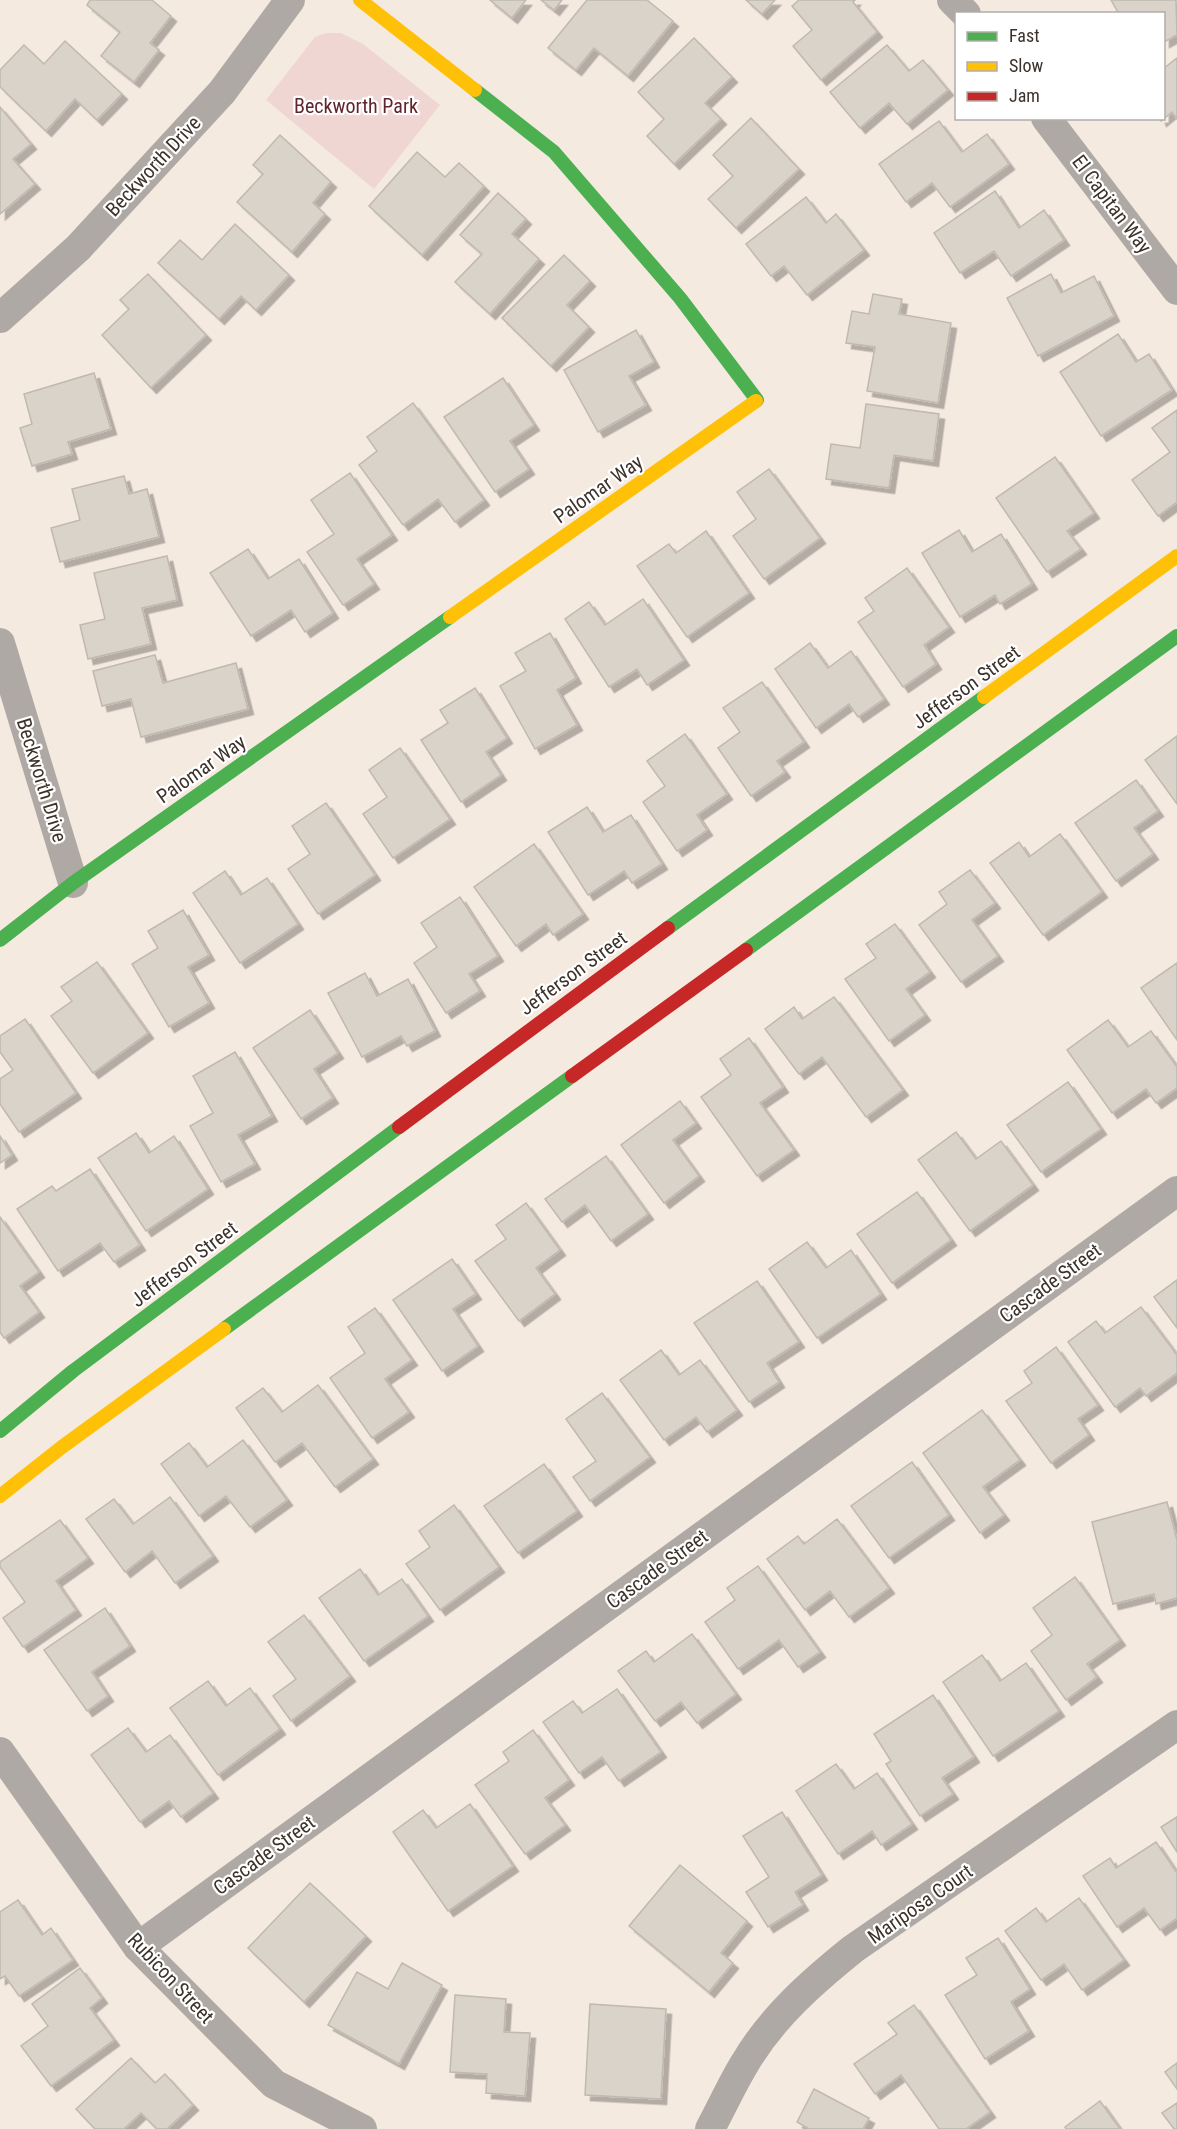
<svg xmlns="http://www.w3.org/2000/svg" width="1177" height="2129" font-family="'Roboto Condensed',sans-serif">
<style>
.green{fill:#efd6d3}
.building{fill:#dad3c9;stroke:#c0b9b0;stroke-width:1.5;filter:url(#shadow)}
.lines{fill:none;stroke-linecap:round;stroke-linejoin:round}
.street{stroke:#afa9a5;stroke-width:30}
.fast{stroke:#4caf50;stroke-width:14}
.slow{stroke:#ffc107;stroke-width:14}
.jam{stroke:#c62828;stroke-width:14}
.labels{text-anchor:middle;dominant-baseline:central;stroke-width:4.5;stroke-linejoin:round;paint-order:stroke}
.park-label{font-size:20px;fill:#62242c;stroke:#fff}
.street-label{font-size:20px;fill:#3c322a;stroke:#fff}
</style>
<defs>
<filter id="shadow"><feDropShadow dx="5.5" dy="5.5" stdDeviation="0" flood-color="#0004"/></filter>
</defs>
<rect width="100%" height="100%" fill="#f5eae0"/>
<!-- green -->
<path class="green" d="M 326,33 L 341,33 L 363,44 L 440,105 L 374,189 L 266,100 L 315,37 Z"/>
<!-- building -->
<g class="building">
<path d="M 90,0 L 152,0 L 171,16 L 150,43 L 159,50 L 134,82 L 101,56 L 120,32 L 87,5 Z"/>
<path d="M 490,0 L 526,0 L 512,18 Z"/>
<path d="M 541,0 L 562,0 L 554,10 Z"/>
<path d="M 587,0 L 647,0 L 673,21 L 628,76 L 594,48 L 576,70 L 548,48 Z"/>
<path d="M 746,0 L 775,0 L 762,14 Z"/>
<path d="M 799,0 L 855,0 L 853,2 L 877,32 L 821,80 L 793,46 L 812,30 L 792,6 Z"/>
<path d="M 1111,0 L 1176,0 L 1177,35 L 1164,42 L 1164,14 L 1119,14 Z"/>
<path d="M 694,38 L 732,77 L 705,103 L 721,119 L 674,164 L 647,136 L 664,119 L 638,92 Z"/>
<path d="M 65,41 L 122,94 L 97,120 L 75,99 L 46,131 L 0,87 L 0,70 L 24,45 L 44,64 Z"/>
<path d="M 887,45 L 909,71 L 923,60 L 948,90 L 907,124 L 889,103 L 860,128 L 830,92 Z"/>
<path d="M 1177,58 L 1177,119 L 1172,112 L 1161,121 L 1160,118 L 1164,118 L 1164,68 Z"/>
<path d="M 0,107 L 31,144 L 13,159 L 35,184 L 0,214 Z"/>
<path d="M 751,118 L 799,169 L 736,228 L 708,199 L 733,176 L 713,155 Z"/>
<path d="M 939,121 L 962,152 L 987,134 L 1009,164 L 950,207 L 932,183 L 906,202 L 879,164 Z"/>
<path d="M 280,135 L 331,182 L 313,203 L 325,214 L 292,252 L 237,202 L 263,174 L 253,165 Z"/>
<path d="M 417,152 L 445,177 L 459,163 L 484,186 L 422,255 L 369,206 Z"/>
<path d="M 995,191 L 1019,228 L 1044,210 L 1064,240 L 1011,276 L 994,251 L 960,273 L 934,233 Z"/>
<path d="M 498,193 L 526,219 L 512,234 L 539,259 L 490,314 L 455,282 L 482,254 L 460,235 Z"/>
<path d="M 806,197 L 826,223 L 836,214 L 864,250 L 807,295 L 784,266 L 771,276 L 746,244 Z"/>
<path d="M 235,224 L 289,275 L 256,310 L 241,296 L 219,319 L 158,263 L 180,240 L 202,260 Z"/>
<path d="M 564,255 L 590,281 L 567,305 L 589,327 L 551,366 L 502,318 Z"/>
<path d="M 148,274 L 206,335 L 151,388 L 102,335 L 129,309 L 120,300 Z"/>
<path d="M 1051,274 L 1061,293 L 1094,276 L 1114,316 L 1038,356 L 1007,298 Z"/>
<path d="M 873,294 L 902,299 L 899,314 L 951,323 L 938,403 L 867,391 L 875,347 L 846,343 L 852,311 L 869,314 Z"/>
<path d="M 636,330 L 654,362 L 629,376 L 646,405 L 598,432 L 564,370 Z"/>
<path d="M 1118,334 L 1136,362 L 1149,354 L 1172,390 L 1101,436 L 1060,372 Z"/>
<path d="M 94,373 L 111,429 L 68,442 L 72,454 L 32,466 L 20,428 L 32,424 L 24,394 Z"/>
<path d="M 503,378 L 534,425 L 510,441 L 529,469 L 495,492 L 444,417 Z"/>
<path d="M 413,403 L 484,500 L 455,522 L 438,499 L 403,525 L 359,465 L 377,451 L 367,437 Z"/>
<path d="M 866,404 L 939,414 L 933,461 L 894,455 L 889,488 L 826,479 L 831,444 L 860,448 Z"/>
<path d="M 1177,410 L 1177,502 L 1158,516 L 1132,480 L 1170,452 L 1152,428 Z"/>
<path d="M 1055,457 L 1094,513 L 1067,531 L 1081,549 L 1047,572 L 996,498 Z"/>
<path d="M 769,469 L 820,538 L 764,579 L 733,536 L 756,519 L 737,492 Z"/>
<path d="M 350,473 L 392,535 L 357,559 L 374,584 L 343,605 L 307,552 L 334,534 L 311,500 Z"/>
<path d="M 124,476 L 129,494 L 147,489 L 159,537 L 60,562 L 51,528 L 80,520 L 72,489 Z"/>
<path d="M 959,530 L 972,552 L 1001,534 L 1032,584 L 1000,604 L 995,595 L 960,617 L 922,553 Z"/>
<path d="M 706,531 L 749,593 L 687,637 L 637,566 L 669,544 L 676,553 Z"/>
<path d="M 248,549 L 268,579 L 299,559 L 333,613 L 305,632 L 291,610 L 251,636 L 210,573 Z"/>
<path d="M 167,556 L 177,600 L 142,608 L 151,644 L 88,659 L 80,625 L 105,619 L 94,573 Z"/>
<path d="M 907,568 L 949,627 L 924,645 L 936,664 L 903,687 L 858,622 L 874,611 L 865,598 Z"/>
<path d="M 643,599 L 684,660 L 647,685 L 637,669 L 609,687 L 565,619 L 589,602 L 605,625 Z"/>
<path d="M 550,633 L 576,678 L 557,690 L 577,725 L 535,749 L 500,686 L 526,671 L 515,653 Z"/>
<path d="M 810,643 L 828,668 L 851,651 L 884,699 L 858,717 L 849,704 L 816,728 L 775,669 Z"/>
<path d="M 155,655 L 163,683 L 236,663 L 248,709 L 141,737 L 131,699 L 102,706 L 93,671 Z"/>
<path d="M 762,682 L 804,742 L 777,761 L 785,772 L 751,796 L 718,748 L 740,732 L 723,708 Z"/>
<path d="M 475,688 L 507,738 L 486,752 L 501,775 L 461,802 L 421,740 L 448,723 L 440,710 Z"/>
<path d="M 685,734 L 727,794 L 697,815 L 707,830 L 677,851 L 643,802 L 665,786 L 647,761 Z"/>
<path d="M 1177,736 L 1177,804 L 1145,760 Z"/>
<path d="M 400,748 L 450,819 L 393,858 L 363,814 L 387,797 L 369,770 Z"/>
<path d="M 1136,780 L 1158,811 L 1134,828 L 1153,854 L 1116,881 L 1075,823 Z"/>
<path d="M 326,803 L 375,875 L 318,914 L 288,869 L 310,854 L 292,826 Z"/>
<path d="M 587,807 L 603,832 L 631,815 L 662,864 L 632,883 L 624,871 L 588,895 L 548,832 Z"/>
<path d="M 1060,834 L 1102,892 L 1043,935 L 990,863 L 1019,842 L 1029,857 Z"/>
<path d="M 534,844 L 583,914 L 553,935 L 546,924 L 516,946 L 474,887 Z"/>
<path d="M 970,870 L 995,903 L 972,920 L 998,956 L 961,982 L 919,925 L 947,904 L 939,892 Z"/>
<path d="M 225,871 L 241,895 L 267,878 L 298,924 L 240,963 L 193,893 Z"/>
<path d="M 460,897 L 498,956 L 469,974 L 480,991 L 446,1013 L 414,963 L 437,947 L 421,923 Z"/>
<path d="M 183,910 L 209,955 L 188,967 L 209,1003 L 169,1027 L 132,964 L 158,948 L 148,931 Z"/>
<path d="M 895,924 L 930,972 L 906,989 L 925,1015 L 889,1041 L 845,979 L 876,958 L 866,944 Z"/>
<path d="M 97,962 L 148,1033 L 93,1073 L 51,1016 L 72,1001 L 61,987 Z"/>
<path d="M 1177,963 L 1177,1040 L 1141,988 Z"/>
<path d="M 365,973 L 377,996 L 408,979 L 435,1031 L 407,1046 L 401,1036 L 362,1057 L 328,993 Z"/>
<path d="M 834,997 L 903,1090 L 866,1117 L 822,1057 L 799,1074 L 765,1029 L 794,1007 L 802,1019 Z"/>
<path d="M 310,1010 L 338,1053 L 314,1069 L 333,1098 L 301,1119 L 253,1048 Z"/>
<path d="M 25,1019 L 76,1093 L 19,1132 L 0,1104 L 0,1079 L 13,1070 L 0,1052 L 0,1036 Z"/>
<path d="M 1108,1020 L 1128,1047 L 1151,1031 L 1177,1067 L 1177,1088 L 1156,1103 L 1146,1089 L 1112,1113 L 1067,1050 Z"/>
<path d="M 749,1038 L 783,1087 L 760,1103 L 794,1150 L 757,1176 L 701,1097 L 731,1075 L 720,1059 Z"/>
<path d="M 235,1052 L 272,1116 L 238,1135 L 255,1164 L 221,1182 L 190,1126 L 213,1113 L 193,1076 Z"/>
<path d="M 1068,1082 L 1101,1129 L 1041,1172 L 1007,1125 Z"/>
<path d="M 680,1101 L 696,1123 L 673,1140 L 699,1176 L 664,1203 L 621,1145 Z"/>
<path d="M 956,1132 L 976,1159 L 1001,1141 L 1033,1185 L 970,1231 L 918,1160 Z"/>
<path d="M 136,1133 L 149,1153 L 174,1136 L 208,1189 L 146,1231 L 98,1158 Z"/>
<path d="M 0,1136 L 12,1155 L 0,1163 Z"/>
<path d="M 606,1156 L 648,1214 L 611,1241 L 585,1205 L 562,1222 L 545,1199 Z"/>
<path d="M 90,1169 L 140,1245 L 114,1262 L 100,1243 L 58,1271 L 17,1209 L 52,1186 L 56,1191 Z"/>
<path d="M 917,1192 L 951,1240 L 892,1283 L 857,1234 Z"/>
<path d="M 526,1203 L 560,1250 L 536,1268 L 555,1294 L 519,1321 L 475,1261 L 506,1239 L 496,1225 Z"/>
<path d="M 0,1217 L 39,1272 L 20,1286 L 39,1312 L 4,1338 L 0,1332 Z"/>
<path d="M 807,1242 L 826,1268 L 851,1250 L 881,1294 L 817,1338 L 769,1269 Z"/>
<path d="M 452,1259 L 476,1294 L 453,1309 L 478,1346 L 442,1371 L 393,1300 Z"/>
<path d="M 1177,1280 L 1177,1328 L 1154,1297 Z"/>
<path d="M 757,1281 L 799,1342 L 767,1363 L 779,1382 L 749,1402 L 694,1323 Z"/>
<path d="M 1141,1307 L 1177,1355 L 1177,1373 L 1146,1396 L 1140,1388 L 1115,1407 L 1068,1342 L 1096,1321 L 1105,1333 Z"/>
<path d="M 375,1308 L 412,1360 L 385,1379 L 409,1412 L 372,1438 L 330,1378 L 365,1353 L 348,1327 Z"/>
<path d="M 1056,1347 L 1098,1405 L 1078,1419 L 1089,1435 L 1051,1463 L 1006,1401 L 1032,1383 L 1024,1371 Z"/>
<path d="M 661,1350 L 679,1375 L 700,1360 L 737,1410 L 707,1432 L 696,1417 L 664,1440 L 620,1380 Z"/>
<path d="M 318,1385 L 373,1459 L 335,1487 L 302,1443 L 275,1462 L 236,1408 L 263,1388 L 282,1412 Z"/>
<path d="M 602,1393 L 650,1457 L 590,1501 L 573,1477 L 596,1461 L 566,1419 Z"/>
<path d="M 982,1410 L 1020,1460 L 983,1487 L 1004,1515 L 980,1533 L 923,1453 Z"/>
<path d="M 243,1440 L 287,1500 L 250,1527 L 226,1496 L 199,1516 L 161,1464 L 189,1443 L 207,1467 Z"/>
<path d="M 912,1462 L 949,1515 L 889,1558 L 851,1506 Z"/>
<path d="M 544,1464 L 577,1511 L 518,1553 L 484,1506 Z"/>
<path d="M 170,1497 L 213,1556 L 175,1583 L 152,1551 L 125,1572 L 86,1519 L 114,1499 L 133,1524 Z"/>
<path d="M 1167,1502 L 1177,1540 L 1177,1598 L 1156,1604 L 1154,1594 L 1113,1604 L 1092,1522 Z"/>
<path d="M 454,1505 L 499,1567 L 440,1610 L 406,1564 L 430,1547 L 419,1531 Z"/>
<path d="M 837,1519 L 889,1588 L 849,1617 L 830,1591 L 805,1610 L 767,1559 L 798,1536 L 804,1544 Z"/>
<path d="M 60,1520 L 88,1558 L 56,1581 L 76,1610 L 23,1647 L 3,1618 L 25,1602 L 0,1567 L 0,1562 Z"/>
<path d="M 758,1566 L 820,1652 L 798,1667 L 779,1640 L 738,1669 L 705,1622 L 735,1600 L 727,1588 Z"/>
<path d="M 360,1569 L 378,1595 L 402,1579 L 428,1616 L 364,1661 L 319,1598 Z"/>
<path d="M 1075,1577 L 1120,1640 L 1087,1664 L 1097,1677 L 1066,1700 L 1031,1651 L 1052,1635 L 1033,1608 Z"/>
<path d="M 105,1608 L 130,1646 L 92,1672 L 108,1696 L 87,1711 L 44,1650 Z"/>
<path d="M 304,1615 L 350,1676 L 291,1721 L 273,1696 L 296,1679 L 268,1642 Z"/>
<path d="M 692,1634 L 736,1694 L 697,1723 L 681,1702 L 655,1721 L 618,1671 L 646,1651 L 654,1662 Z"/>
<path d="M 982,1655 L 1000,1681 L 1026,1663 L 1059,1711 L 993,1756 L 943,1682 Z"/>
<path d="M 208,1681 L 226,1706 L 250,1688 L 280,1729 L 218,1775 L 170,1708 Z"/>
<path d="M 617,1689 L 661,1752 L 619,1781 L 602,1757 L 579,1773 L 543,1722 L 573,1701 L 582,1713 Z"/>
<path d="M 933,1695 L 974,1757 L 942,1778 L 953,1794 L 920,1816 L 886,1764 L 891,1761 L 874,1734 Z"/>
<path d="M 128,1728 L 146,1752 L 170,1735 L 213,1793 L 181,1817 L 169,1801 L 140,1822 L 91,1755 Z"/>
<path d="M 533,1730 L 569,1780 L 545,1798 L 565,1825 L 525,1854 L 475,1785 L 509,1761 L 503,1752 Z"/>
<path d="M 836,1764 L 854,1789 L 877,1773 L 912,1824 L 881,1845 L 872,1831 L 838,1854 L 796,1791 Z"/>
<path d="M 470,1804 L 513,1866 L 448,1911 L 393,1832 L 423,1810 L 436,1828 Z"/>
<path d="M 782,1812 L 822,1875 L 795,1892 L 803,1905 L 768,1927 L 746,1892 L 769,1877 L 743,1836 Z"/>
<path d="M 1177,1817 L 1177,1852 L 1161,1827 Z"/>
<path d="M 1156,1842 L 1177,1873 L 1177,1918 L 1160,1930 L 1144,1908 L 1117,1927 L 1083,1876 L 1110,1858 L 1116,1868 Z"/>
<path d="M 680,1865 L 747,1921 L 721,1953 L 733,1963 L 709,1992 L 629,1926 Z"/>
<path d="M 310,1883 L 366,1936 L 304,2002 L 248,1948 Z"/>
<path d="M 1079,1898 L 1124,1960 L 1082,1990 L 1064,1964 L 1041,1980 L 1005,1931 L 1036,1908 L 1046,1922 Z"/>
<path d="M 18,1900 L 42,1935 L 51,1928 L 73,1960 L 19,1996 L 5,1976 L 0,1979 L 0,1912 Z"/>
<path d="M 998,1938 L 1030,1989 L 1011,2002 L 1029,2031 L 985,2059 L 945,1995 L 977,1975 L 966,1958 Z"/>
<path d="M 402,1963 L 442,1985 L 399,2064 L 328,2025 L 357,1972 L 388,1989 Z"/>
<path d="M 80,1968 L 102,1998 L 90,2008 L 114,2040 L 51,2086 L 21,2046 L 48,2026 L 32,2004 Z"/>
<path d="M 455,1995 L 506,1999 L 504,2032 L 530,2033 L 525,2096 L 486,2093 L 487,2074 L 450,2072 Z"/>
<path d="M 590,2004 L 666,2009 L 661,2099 L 585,2095 Z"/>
<path d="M 914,2005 L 990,2112 L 966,2129 L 939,2129 L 901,2075 L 875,2094 L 854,2064 L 897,2034 L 888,2023 Z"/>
<path d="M 131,2058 L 155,2083 L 165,2074 L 193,2105 L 167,2129 L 157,2129 L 141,2113 L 124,2129 L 95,2129 L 76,2109 Z"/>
<path d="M 1177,2063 L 1177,2089 L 1165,2072 Z"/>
<path d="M 814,2089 L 869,2118 L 863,2129 L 809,2129 L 797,2122 Z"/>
<path d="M 1100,2101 L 1120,2129 L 1066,2129 L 1065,2127 Z"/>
<path d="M 1177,2103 L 1177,2129 L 1174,2129 L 1162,2113 Z"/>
</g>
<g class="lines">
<!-- street -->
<g class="street">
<path d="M 952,0 L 966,14"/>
<path d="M 1046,118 L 1177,290"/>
<path d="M 0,318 L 78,248 L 222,92 L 290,0"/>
<path d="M 0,643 L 73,883"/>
<path d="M 0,1752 L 138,1947 L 274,2084 L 362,2129"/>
<path d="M 138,1947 L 1177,1191"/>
<path d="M 710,2129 C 722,2107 732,2084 745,2063 C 772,2017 812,1982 853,1949 L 1177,1725"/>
</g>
<!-- fast -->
<g class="fast">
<path d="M 475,90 L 554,152 L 680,298 L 757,400 L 756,401"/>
<path d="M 668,928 L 984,697"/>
<path d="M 0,940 L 73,883 L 450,617"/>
<path d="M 746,950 L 1177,636"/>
<path d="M 224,1329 L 572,1076"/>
<path d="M 0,1431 L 73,1371 L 399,1127"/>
</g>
<!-- slow -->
<g class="slow">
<path d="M 360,0 L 475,90"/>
<path d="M 450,617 L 756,401"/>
<path d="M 984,697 L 1177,556"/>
<path d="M 0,1496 L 62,1447 L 224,1329"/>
</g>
<!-- jam -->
<g class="jam">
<path d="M 572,1076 L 746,950"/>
<path d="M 399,1127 L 668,928"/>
</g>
</g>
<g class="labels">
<!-- park labels -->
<g class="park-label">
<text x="356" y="106">Beckworth Park</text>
</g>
<!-- street labels -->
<g class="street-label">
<text transform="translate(153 166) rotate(-47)">Beckworth Drive</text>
<text transform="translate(1112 204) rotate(53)">El Capitan Way</text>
<text transform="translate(598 489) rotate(-35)">Palomar Way</text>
<text transform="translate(966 687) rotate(-36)">Jefferson Street</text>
<text transform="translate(201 769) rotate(-35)">Palomar Way</text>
<text transform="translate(42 780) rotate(73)">Beckworth Drive</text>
<text transform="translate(573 973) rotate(-36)">Jefferson Street</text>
<text transform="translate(184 1264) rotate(-37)">Jefferson Street</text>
<text transform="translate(1050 1283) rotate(-36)">Cascade Street</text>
<text transform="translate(657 1569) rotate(-36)">Cascade Street</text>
<text transform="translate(264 1855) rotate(-36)">Cascade Street</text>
<text transform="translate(920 1904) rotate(-35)">Mariposa Court</text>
<text transform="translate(171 1978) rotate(47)">Rubicon Street</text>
</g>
</g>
<!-- legend -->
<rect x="955" y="12" width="210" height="108" fill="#ffffff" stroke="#b1adaa" stroke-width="1.5"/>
<rect x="967" y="32" width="30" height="9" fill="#4caf50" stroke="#b1adaa" stroke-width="1.5"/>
<text x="1009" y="42" font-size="18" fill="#3c322a">Fast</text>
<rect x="967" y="62" width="30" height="9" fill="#ffc107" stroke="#b1adaa" stroke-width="1.5"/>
<text x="1009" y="72" font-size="18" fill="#3c322a">Slow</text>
<rect x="967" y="92" width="30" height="9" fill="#c62828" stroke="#b1adaa" stroke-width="1.5"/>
<text x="1009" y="102" font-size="18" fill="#3c322a">Jam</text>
</svg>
